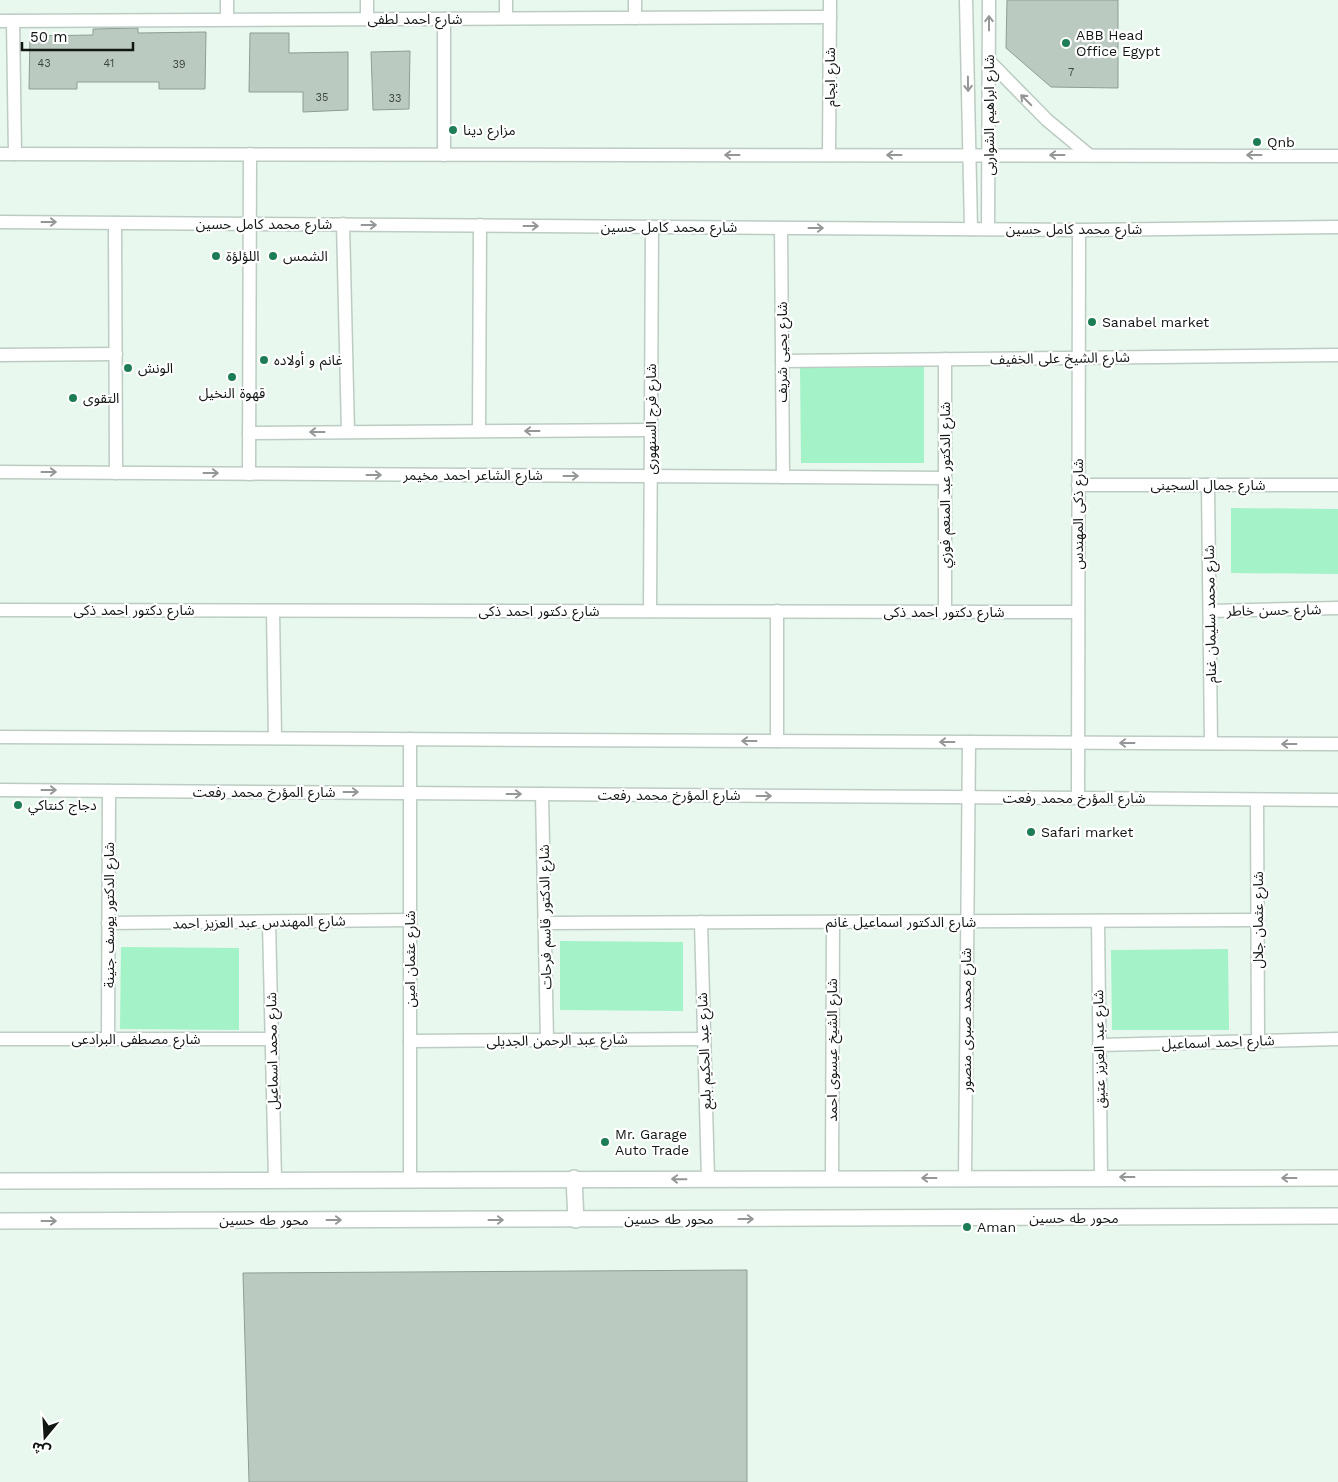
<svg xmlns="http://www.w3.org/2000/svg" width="1338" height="1482" font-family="'Work Sans','Noto Sans Arabic',sans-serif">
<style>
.green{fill:#a3f2c8}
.building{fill:#bbcac1;stroke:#8e9d94}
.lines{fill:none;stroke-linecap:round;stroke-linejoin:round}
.minor-casing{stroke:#bdccc3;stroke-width:15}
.tertiary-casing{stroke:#bdccc3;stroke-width:18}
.minor{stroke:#fff;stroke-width:12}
.tertiary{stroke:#fff;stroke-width:15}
.oneway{stroke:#949795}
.poi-dot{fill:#1d7e56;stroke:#fff;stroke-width:2}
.labels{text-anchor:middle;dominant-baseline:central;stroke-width:4.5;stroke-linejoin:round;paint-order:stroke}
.number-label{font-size:11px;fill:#3c443f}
.street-label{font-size:14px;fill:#121714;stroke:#fff}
.poi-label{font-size:14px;fill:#121714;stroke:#fff;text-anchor:start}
</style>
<rect width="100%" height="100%" fill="#e8f8ee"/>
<!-- green -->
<g class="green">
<path d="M 924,367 L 924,463 L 801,463 L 800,368 Z"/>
<path d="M 1231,508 L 1338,509 L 1338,574 L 1231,573 Z"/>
<path d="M 560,941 L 683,942 L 683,1011 L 560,1010 Z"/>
<path d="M 121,947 L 239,948 L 239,1030 L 120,1029 Z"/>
<path d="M 1228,949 L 1229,1030 L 1112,1030 L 1111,950 Z"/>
</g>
<!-- building -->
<g class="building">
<path d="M 1007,0 L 1118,0 L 1118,88 L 1051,87 L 1006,48 Z"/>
<path d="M 138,28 L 138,33 L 206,32 L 205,89 L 159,89 L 159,82 L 77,82 L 77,89 L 29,89 L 30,36 L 93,35 L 93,29 Z"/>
<path d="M 250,33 L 289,33 L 289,53 L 348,52 L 348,110 L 303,112 L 303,92 L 249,92 Z"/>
<path d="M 410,51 L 409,109 L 373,110 L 371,52 Z"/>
<path d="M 747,1270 L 747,1482 L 249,1482 L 243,1273 Z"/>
</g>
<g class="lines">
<defs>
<g id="minor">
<path d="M 227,0 L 227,19"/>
<path d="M 966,0 L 971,229"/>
<path d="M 506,18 L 506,0"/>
<path d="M 635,18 L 635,0"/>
<path d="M 367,19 L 367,0"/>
<path d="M 444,19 L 444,155"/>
<path d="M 0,21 L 830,17"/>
<path d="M 13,21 L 15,154"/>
<path d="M 989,61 L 1047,120 L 1089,155"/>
<path d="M 0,154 L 1338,156"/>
<path d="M 829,155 L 830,0"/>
<path d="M 0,222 L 1079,230 L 1338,227"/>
<path d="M 115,223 L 116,473"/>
<path d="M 343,224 L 348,432"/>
<path d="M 781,228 L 783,477"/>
<path d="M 988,229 L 989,0"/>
<path d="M 0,355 L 116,354"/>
<path d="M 945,359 L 945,612"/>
<path d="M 782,361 L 1338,355"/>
<path d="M 479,431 L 480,225"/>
<path d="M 249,433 L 651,430"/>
<path d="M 0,472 L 945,478"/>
<path d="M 249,474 L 250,154"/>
<path d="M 1078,485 L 1338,485"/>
<path d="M 1208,485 L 1211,743"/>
<path d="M 0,610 L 1078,612"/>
<path d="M 273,611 L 275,738"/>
<path d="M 650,611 L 652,227"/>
<path d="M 777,611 L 777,741"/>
<path d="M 1210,611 L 1338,608"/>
<path d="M 0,737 L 1338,744"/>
<path d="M 0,790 L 1338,800"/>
<path d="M 542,794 L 547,1040"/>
<path d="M 1078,798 L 1079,230"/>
<path d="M 1257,800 L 1258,1041"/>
<path d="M 1098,921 L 1101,1177"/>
<path d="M 269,922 L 275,1180"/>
<path d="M 701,922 L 708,1179"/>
<path d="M 108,923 L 410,920"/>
<path d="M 545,923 L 1258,920"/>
<path d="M 0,1039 L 271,1039"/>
<path d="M 108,1039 L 109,791"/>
<path d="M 410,1041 L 704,1039"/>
<path d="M 1099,1045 L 1338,1039"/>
<path d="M 965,1178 L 969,742"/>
<path d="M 832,1179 L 833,922"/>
<path d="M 410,1180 L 410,739"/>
</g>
<g id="tertiary">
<path d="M 574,1178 L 576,1220"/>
<path d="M 0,1181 L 1338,1178"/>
<path d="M 0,1221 L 1338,1216"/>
</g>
</defs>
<!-- minor casing -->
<use href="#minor" class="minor-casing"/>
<!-- tertiary casing -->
<use href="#tertiary" class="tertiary-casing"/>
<!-- minor -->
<use href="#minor" class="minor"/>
<!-- tertiary -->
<use href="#tertiary" class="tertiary"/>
</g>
<!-- one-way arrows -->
<defs><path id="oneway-shaft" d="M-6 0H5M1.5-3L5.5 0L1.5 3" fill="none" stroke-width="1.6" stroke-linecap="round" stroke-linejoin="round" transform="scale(1.25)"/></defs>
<g class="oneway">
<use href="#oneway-shaft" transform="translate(989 23) rotate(-90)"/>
<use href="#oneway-shaft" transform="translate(968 84) rotate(89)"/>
<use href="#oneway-shaft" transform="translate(1026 100) rotate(-135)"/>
<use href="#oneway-shaft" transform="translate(732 155) rotate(-180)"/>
<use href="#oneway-shaft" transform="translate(894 155) rotate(-180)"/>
<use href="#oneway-shaft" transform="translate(1057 155) rotate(-180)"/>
<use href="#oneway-shaft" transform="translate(1254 155) rotate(-180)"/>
<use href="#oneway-shaft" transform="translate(49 222)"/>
<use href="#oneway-shaft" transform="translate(369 225)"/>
<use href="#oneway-shaft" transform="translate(531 226)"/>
<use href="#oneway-shaft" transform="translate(816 228)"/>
<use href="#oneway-shaft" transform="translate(532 431) rotate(180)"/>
<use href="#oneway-shaft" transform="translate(317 432) rotate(180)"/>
<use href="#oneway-shaft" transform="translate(49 472)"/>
<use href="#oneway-shaft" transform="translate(211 473)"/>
<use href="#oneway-shaft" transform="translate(374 475)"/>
<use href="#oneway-shaft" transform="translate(571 476)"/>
<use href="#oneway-shaft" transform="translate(749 741) rotate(-180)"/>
<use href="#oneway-shaft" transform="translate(947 742) rotate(-180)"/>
<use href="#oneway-shaft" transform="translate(1127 743) rotate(-180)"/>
<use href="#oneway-shaft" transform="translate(1289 744) rotate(-180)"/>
<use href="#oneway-shaft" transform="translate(49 790)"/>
<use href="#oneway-shaft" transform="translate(351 792)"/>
<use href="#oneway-shaft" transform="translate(514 794)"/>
<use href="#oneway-shaft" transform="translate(764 796)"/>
<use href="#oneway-shaft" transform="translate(1127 1177) rotate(-180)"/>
<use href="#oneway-shaft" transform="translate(929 1178) rotate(180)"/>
<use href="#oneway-shaft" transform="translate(1289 1178) rotate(-180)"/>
<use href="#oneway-shaft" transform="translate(679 1179) rotate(-179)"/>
<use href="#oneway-shaft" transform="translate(746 1219)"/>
<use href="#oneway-shaft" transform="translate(334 1220)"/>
<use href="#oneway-shaft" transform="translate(496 1220)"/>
<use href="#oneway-shaft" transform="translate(49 1221)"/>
</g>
<!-- markers -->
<g class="poi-dot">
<circle cx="1066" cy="43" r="5"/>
<circle cx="453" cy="130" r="5"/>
<circle cx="1257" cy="142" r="5"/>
<circle cx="216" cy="256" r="5"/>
<circle cx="273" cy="256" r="5"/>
<circle cx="1092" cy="322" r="5"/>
<circle cx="264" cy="360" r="5"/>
<circle cx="128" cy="368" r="5"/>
<circle cx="232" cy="377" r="5"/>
<circle cx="73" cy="398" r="5"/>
<circle cx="18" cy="805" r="5"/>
<circle cx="1031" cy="832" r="5"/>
<circle cx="605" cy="1142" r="5"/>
<circle cx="967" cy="1227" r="5"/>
</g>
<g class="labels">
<!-- number labels -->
<g class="number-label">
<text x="44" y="63">43</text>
<text x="109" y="63">41</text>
<text x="179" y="64">39</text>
<text x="1071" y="72">7</text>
<text x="322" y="97">35</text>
<text x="395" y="98">33</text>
</g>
<!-- street labels -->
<g class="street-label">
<text x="415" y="19">شارع احمد لطفى</text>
<text transform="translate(830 77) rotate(-90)">شارع ايجام</text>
<text transform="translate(989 115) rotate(-90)">شارع ابراهيم الشواربى</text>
<text x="264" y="224">شارع محمد كامل حسين</text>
<text x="669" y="227">شارع محمد كامل حسين</text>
<text x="1074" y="229">شارع محمد كامل حسين</text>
<text transform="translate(782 352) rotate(-90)">شارع يحيى شريف</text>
<text transform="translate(1060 358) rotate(-1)">شارع الشيخ على الخفيف</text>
<text transform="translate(651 419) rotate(-90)">شارع فرج السنهورى</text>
<text x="473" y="475">شارع الشاعر احمد مخيمر</text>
<text transform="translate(945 485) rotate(-90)">شارع الدكتور عبد المنعم فوزي</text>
<text x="1208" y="485">شارع جمال السجينى</text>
<text transform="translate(1078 514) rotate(-90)">شارع ذكى المهندس</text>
<text x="134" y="610">شارع دكتور احمد ذكى</text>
<text transform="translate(1274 610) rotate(-1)">شارع حسن خاطر</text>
<text x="539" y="611">شارع دكتور احمد ذكى</text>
<text x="944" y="612">شارع دكتور احمد ذكى</text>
<text transform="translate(1210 614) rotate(-91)">شارع محمد سليمان غنام</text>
<text x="264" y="792">شارع المؤرخ محمد رفعت</text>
<text x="669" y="795">شارع المؤرخ محمد رفعت</text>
<text x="1074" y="798">شارع المؤرخ محمد رفعت</text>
<text transform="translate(109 915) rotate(-90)">شارع الدكتور يوسف جنينة</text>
<text transform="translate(545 917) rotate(-91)">شارع الدكتور قاسم فرحات</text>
<text transform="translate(1258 920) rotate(-90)">شارع عثمان جلال</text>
<text transform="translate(259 922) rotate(-1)">شارع المهندس عبد العزيز احمد</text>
<text x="901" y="922">شارع الدكتور اسماعيل غانم</text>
<text transform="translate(410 959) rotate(-90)">شارع عثمان امين</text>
<text transform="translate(966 1020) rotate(-90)">شارع محمد صبرى منصور</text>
<text x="136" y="1039">شارع مصطفى البرادعى</text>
<text transform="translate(557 1040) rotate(-1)">شارع عبد الرحمن الجديلى</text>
<text transform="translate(1218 1042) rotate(-2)">شارع احمد اسماعيل</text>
<text transform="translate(1099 1049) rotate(-91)">شارع عبد العزيز عتيق</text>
<text transform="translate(832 1050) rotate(-90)">شارع الشيخ عيسوى احمد</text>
<text transform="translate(272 1051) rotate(-91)">شارع محمد اسماعيل</text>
<text transform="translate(704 1051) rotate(-92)">شارع عبد الحكيم بلبع</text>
<text x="1074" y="1218">محور طه حسين</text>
<text x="669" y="1219">محور طه حسين</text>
<text x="264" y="1220">محور طه حسين</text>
</g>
<!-- poi labels -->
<g class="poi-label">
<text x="1076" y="35">ABB Head<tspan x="1076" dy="16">Office Egypt</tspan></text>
<text x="463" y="130">مزارع دينا</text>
<text x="1267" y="142">Qnb</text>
<text x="226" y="256">اللؤلؤة</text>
<text x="283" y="256">الشمس</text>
<text x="1102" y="322">Sanabel market</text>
<text x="274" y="360">غانم و أولاده</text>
<text x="138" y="368">الونش</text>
<text x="232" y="393" text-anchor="middle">قهوة النخيل</text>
<text x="83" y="398">التقوى</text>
<text x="28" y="805">دجاج كنتاكي</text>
<text x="1041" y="832">Safari market</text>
<text x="615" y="1134">Mr. Garage<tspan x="615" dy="16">Auto Trade</tspan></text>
<text x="977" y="1227">Aman</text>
</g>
</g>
<!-- north arrow -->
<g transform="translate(45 1437) rotate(198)" stroke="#ffffff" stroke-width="4" paint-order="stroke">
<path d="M0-4L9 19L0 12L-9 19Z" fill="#121714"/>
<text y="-8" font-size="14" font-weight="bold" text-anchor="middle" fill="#121714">ش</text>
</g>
<!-- scale -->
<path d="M22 42v8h111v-8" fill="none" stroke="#121714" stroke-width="2.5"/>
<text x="30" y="42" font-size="15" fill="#121714" stroke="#ffffff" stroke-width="4" paint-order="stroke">50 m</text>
</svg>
